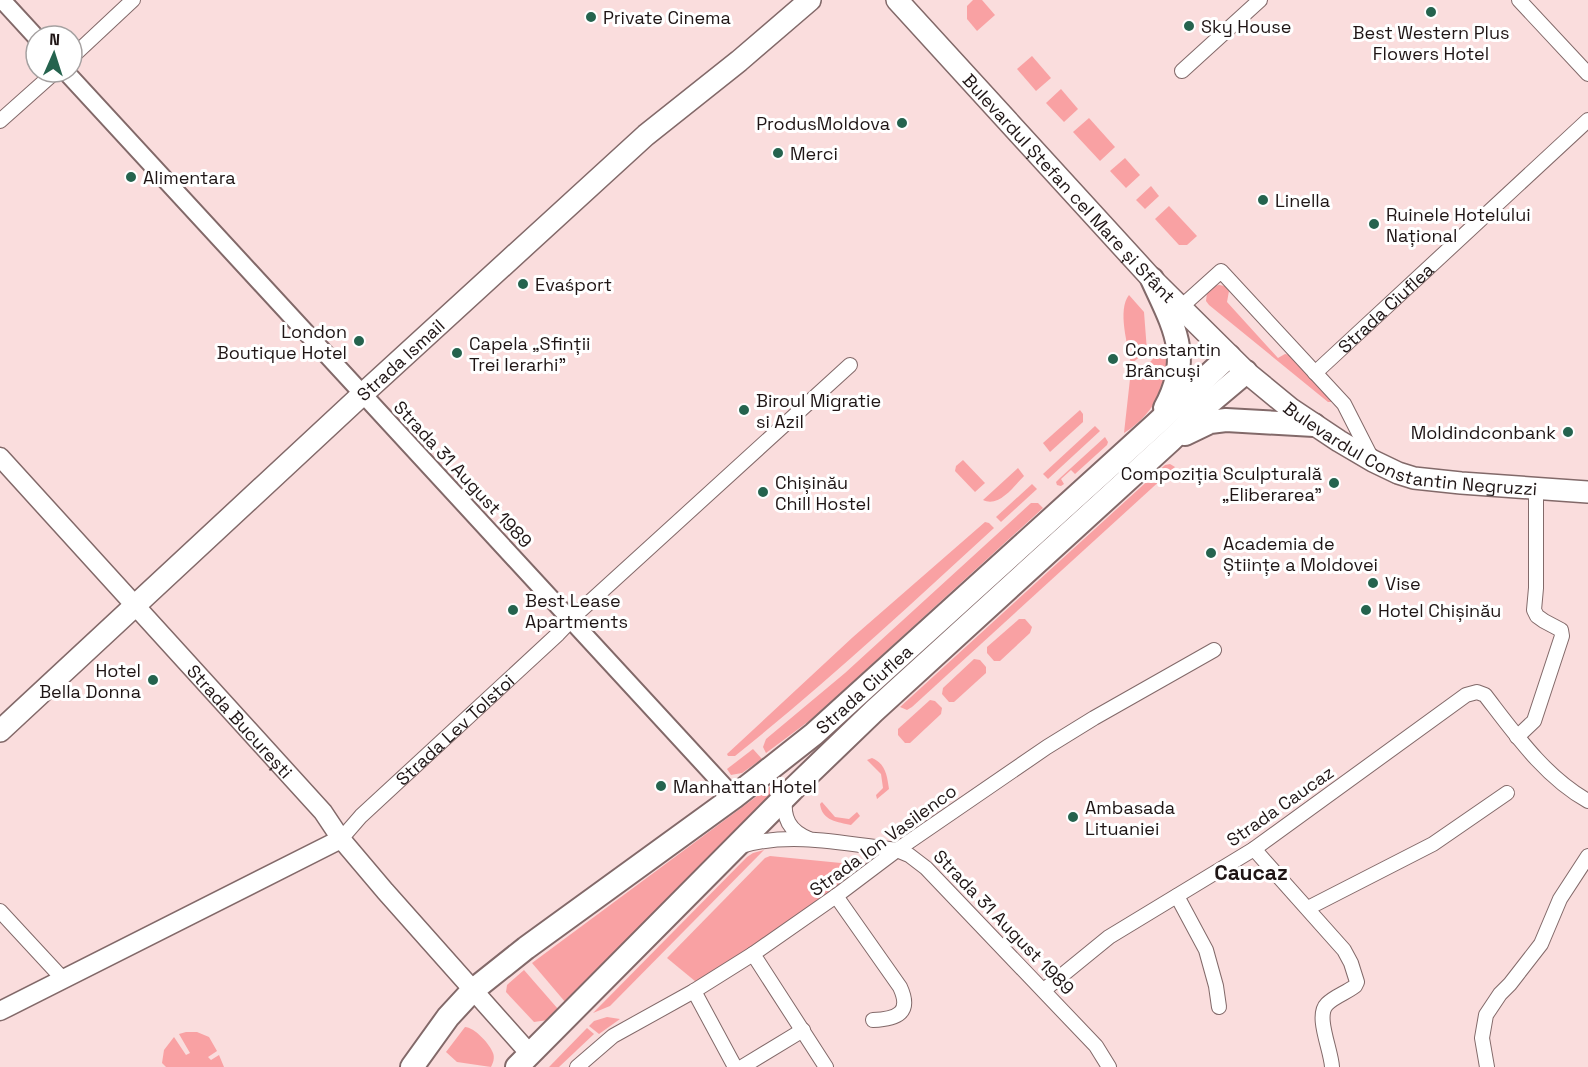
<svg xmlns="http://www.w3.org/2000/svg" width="1588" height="1067" font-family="'Space Grotesk',sans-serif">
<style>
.green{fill:#f9a1a3}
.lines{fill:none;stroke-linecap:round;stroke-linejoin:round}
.minor-casing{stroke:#826969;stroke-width:16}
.tertiary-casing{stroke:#826969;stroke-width:20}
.secondary-casing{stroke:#826969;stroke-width:21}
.primary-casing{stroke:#826969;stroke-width:24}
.trunk-casing{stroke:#826969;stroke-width:26}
.minor{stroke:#fff;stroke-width:14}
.tertiary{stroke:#fff;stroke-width:16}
.secondary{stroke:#fff;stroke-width:18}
.primary{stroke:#fff;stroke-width:21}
.trunk{stroke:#fff;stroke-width:22}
.poi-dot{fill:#25634e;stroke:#fff;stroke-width:2}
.labels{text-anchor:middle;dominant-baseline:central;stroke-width:6;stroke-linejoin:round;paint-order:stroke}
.poi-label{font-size:18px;fill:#1f1515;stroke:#fff;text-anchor:start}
.street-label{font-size:18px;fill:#1f1515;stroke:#fff}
.quarter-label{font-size:21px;font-weight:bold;fill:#1f1515;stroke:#fff}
</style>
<rect width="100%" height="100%" fill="#fadddd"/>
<!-- green -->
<g class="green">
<path d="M 973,0 L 982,0 L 995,15 L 977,31 L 967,19 L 967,6 Z"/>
<path d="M 1032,56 L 1051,78 L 1036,91 L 1017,69 Z"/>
<path d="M 1061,89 L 1078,109 L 1064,122 L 1046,103 Z"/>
<path d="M 1089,118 L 1115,147 L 1100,161 L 1073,132 Z"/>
<path d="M 1125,158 L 1140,175 L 1126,188 L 1110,171 Z"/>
<path d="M 1151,186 L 1159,196 L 1145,209 L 1136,200 Z"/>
<path d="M 1169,206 L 1197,236 L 1187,245 L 1179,245 L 1155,219 Z"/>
<path d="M 1219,285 L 1225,286 L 1229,291 L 1227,302 L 1278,358 L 1285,354 L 1290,355 L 1332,400 L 1331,402 L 1328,402 L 1209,305 L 1206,301 L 1207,293 L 1214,286 Z"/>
<path d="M 1129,295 L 1144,312 L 1147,351 L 1131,364 C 1128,345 1117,310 1129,295 Z"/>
<path d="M 1166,340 C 1170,379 1158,412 1124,433 L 1130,379 C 1145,367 1158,357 1166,340 Z"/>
<path d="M 1080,410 L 1083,414 L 1083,422 L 1050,452 L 1043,443 Z"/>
<path d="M 1095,426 L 1100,431 L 1048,479 L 1043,474 Z"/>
<path d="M 1105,437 L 1108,442 L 1107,445 L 1075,474 L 1071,470 L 1061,479 L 1064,484 L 1061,486 L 1057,485 L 1056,482 L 1060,478 Z"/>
<path d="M 963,460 L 985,483 L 975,492 L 955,471 L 956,466 Z"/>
<path d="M 1170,464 L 1175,467 L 912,707 L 907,710 L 900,707 L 1165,465 Z"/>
<path d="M 1018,468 L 1024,476 C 1014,486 999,508 983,500 Z"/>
<path d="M 1032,484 L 1037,489 L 1001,522 L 996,517 Z"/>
<path d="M 1031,503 L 1038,503 L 1043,508 L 813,718 L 766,753 L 763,747 L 766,739 L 845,673 Z"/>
<path d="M 985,522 L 989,523 L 994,528 C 909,606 825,684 735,756 L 728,756 L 727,754 L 853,637 Z"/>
<path d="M 1019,619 L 1025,619 L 1032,627 L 1030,633 L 1000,661 L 994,661 L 987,653 L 987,647 Z"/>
<path d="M 974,659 L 980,660 L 986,667 L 986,673 L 954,702 L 949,702 L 942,694 L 943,688 Z"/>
<path d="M 930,700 L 935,701 L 942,708 L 941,714 L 910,743 L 905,743 L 898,735 L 898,729 Z"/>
<path d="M 753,749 L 762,759 L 742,773 L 731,775 L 727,769 Z"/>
<path d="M 872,758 C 886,764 887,776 889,789 L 877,799 L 876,795 L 883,788 L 881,774 L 867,760 Z"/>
<path d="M 776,782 L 779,786 L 566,1003 L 532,963 Z"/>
<path d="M 822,802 L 835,817 L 849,819 L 857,812 L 860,816 L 851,825 C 838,822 822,821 820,804 Z"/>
<path d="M 764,850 L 610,1006 L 593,1013 L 747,857 L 753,853 Z"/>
<path d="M 770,856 L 851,864 L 850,874 L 846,879 L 701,986 L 667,958 L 765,858 Z"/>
<path d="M 524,970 L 558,1009 L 548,1020 L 534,1022 L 506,992 L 507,985 Z"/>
<path d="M 607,1017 L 620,1019 L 599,1034 L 589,1026 L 594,1021 Z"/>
<path d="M 465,1027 C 474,1027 490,1044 493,1053 C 495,1058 493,1063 491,1067 L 457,1062 L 446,1052 Z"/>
<path d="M 587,1028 L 594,1034 L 559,1067 L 549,1067 Z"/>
<path d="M 186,1032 L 197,1032 L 209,1037 L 217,1051 L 208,1057 L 211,1060 L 219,1055 L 224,1067 L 166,1067 L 162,1063 L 164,1050 L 174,1037 L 186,1055 L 190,1053 L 179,1034 Z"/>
</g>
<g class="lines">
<defs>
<g id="minor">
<path d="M 1519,0 L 1588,74"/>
<path d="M 72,57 L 133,0"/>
<path d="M 1182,71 L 1260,0"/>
<path d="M 0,121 L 55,72"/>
<path d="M 1181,307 L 1221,271 L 1344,404 L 1372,459"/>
<path id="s1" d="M 1315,373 L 1588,120"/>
<path d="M 1517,737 L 1534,721 L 1562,636 L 1561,630 L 1544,621 L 1537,616 L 1534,610 L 1536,588 L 1536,489"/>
<path d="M 785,798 C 783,818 789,831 809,839"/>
<path id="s2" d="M 341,839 L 361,816 L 558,634 L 581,610 L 850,365"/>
<path d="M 741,846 C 791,831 846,844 897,850 L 909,855 L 926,868 L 1096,1046 L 1109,1067"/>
<path d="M 1254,849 L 1344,950 L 1351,963 L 1357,982 L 1355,986 C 1346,993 1335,996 1327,1004 C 1315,1016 1331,1049 1332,1067"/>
<path d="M 836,896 L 900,987 C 912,1013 897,1019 873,1020"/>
<path d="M 1177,896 L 1206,950 L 1216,986 L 1219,1007"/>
<path d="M 1308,908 L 1433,844 L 1507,793"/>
<path d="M 0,911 L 63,979"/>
<path d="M 753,954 L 826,1067"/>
<path d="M 1044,990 L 1109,937 L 1254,849 L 1466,695 L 1477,692 L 1485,695 C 1515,734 1545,777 1588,801"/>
<path d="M 694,991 L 735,1067"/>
<path d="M 577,1067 L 613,1036 L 694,991 L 753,954 L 836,896 L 897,850 L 1047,747 L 1094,718 L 1214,650"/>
<path d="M 742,1067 L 803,1030"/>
<path d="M 1487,1067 L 1482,1038 L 1486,1015 L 1500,994 L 1510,984 L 1541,944 L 1560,899 L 1588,856"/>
</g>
<g id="tertiary">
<path d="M 2,0 L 36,37"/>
<path d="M 66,72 L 734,797"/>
</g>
<g id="secondary">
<path id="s3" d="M 0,457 L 323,812 L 341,839 L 385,891 L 530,1054"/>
<path d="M 0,1011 L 341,839"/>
</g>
<g id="primary">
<path id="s4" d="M 897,0 L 1152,279 L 1246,372 L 1291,409 L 1339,441 L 1373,461 L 1398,473 L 1414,478 L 1461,483 L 1588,492"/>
<path id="s5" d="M 0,731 L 366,391 L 646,135 L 739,61 L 810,0"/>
</g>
<g id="trunk">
<path d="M 1152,279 C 1174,327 1193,357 1165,408"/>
<path d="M 1185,434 L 1210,422 L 1226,420 L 1314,425"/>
<path id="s6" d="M 412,1067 L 448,1017 L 472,991 L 526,948 L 734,797 L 814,734 L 1155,425 L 1229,356"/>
<path d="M 517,1067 L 792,790 L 874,711 L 1170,441 L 1208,404 L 1246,372"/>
</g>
</defs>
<!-- minor casing -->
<use href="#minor" class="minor-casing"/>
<!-- tertiary casing -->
<use href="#tertiary" class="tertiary-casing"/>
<!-- secondary casing -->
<use href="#secondary" class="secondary-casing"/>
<!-- primary casing -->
<use href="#primary" class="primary-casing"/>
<!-- trunk casing -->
<use href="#trunk" class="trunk-casing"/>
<!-- minor -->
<use href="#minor" class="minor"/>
<!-- tertiary -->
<use href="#tertiary" class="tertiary"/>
<!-- secondary -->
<use href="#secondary" class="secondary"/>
<!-- primary -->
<use href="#primary" class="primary"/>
<!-- trunk -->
<use href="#trunk" class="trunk"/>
</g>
<!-- markers -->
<g class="poi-dot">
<circle cx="1431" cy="12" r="6"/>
<circle cx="591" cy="17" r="6"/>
<circle cx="1189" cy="26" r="6"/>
<circle cx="902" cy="123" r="6"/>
<circle cx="778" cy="153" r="6"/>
<circle cx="131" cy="177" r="6"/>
<circle cx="1263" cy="200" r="6"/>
<circle cx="1374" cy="224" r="6"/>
<circle cx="523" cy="284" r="6"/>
<circle cx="359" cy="341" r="6"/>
<circle cx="457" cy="353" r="6"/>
<circle cx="1113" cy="359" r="6"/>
<circle cx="744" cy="410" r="6"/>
<circle cx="1568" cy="432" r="6"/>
<circle cx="1334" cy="483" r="6"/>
<circle cx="763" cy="492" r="6"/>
<circle cx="1211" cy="553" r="6"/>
<circle cx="1373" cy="583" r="6"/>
<circle cx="513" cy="610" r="6"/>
<circle cx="1366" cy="610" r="6"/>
<circle cx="153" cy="680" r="6"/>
<circle cx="661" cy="786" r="6"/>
<circle cx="1073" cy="817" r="6"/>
</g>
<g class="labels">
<!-- poi labels -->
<g class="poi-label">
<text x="603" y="17">Private Cinema</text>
<text x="1201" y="26">Sky House</text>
<text x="1431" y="32" text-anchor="middle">Best Western Plus<tspan x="1431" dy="21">Flowers Hotel</tspan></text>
<text x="890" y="123" text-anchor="end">ProdusMoldova</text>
<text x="790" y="153">Merci</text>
<text x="143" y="177">Alimentara</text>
<text x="1275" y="200">Linella</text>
<text x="1386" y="214">Ruinele Hotelului<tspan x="1386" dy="21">Național</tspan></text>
<text x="535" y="284">Evaśport</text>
<text x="347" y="331" text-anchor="end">London<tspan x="347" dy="21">Boutique Hotel</tspan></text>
<text x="469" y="343">Capela „Sfinții<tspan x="469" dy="21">Trei Ierarhi”</tspan></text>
<text x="1125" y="349">Constantin<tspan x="1125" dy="21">Brâncuși</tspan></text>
<text x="756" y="400">Biroul Migratie<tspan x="756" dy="21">si Azil</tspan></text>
<text x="1556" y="432" text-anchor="end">Moldindconbank</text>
<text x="1322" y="473" text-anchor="end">Compoziția Sculpturală<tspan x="1322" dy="21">„Eliberarea”</tspan></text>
<text x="775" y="482">Chișinău<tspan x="775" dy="21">Chill Hostel</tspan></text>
<text x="1223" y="543">Academia de<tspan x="1223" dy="21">Științe a Moldovei</tspan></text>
<text x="1385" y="583">Vise</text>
<text x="525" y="600">Best Lease<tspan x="525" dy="21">Apartments</tspan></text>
<text x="1378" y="610">Hotel Chișinău</text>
<text x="141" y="670" text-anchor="end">Hotel<tspan x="141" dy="21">Bella Donna</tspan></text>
<text x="673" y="786">Manhattan Hotel</text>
<text x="1085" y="807">Ambasada<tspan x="1085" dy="21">Lituaniei</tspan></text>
</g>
<!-- street labels -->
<g class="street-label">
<text stroke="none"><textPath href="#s4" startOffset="255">Bulevardul Ștefan cel Mare și Sfânt</textPath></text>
<text stroke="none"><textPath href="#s1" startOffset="96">Strada Ciuflea</textPath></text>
<text stroke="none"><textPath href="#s5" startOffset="546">Strada Ismail</textPath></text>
<text stroke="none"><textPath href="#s4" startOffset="698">Bulevardul Constantin Negruzzi</textPath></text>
<text transform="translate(463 474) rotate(47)">Strada 31 August 1989</text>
<text stroke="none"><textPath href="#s6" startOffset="592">Strada Ciuflea</textPath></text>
<text stroke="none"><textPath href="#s3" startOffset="357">Strada București</textPath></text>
<text stroke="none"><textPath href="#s2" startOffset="158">Strada Lev Tolstoi</textPath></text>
<text transform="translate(1280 806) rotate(-35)">Strada Caucaz</text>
<text transform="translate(883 840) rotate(-36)">Strada Ion Vasilenco</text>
<text transform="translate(1004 922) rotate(46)">Strada 31 August 1989</text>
</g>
<!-- quarter labels -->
<g class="quarter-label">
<text x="1251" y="872">Caucaz</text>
</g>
</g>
<!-- north arrow -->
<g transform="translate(54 54) rotate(3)"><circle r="28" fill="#ffffff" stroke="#a5a1a1" stroke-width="1.5"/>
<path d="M0-4.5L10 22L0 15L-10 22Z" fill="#25634e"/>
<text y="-9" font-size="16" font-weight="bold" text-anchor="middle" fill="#1f1515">N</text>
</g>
</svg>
